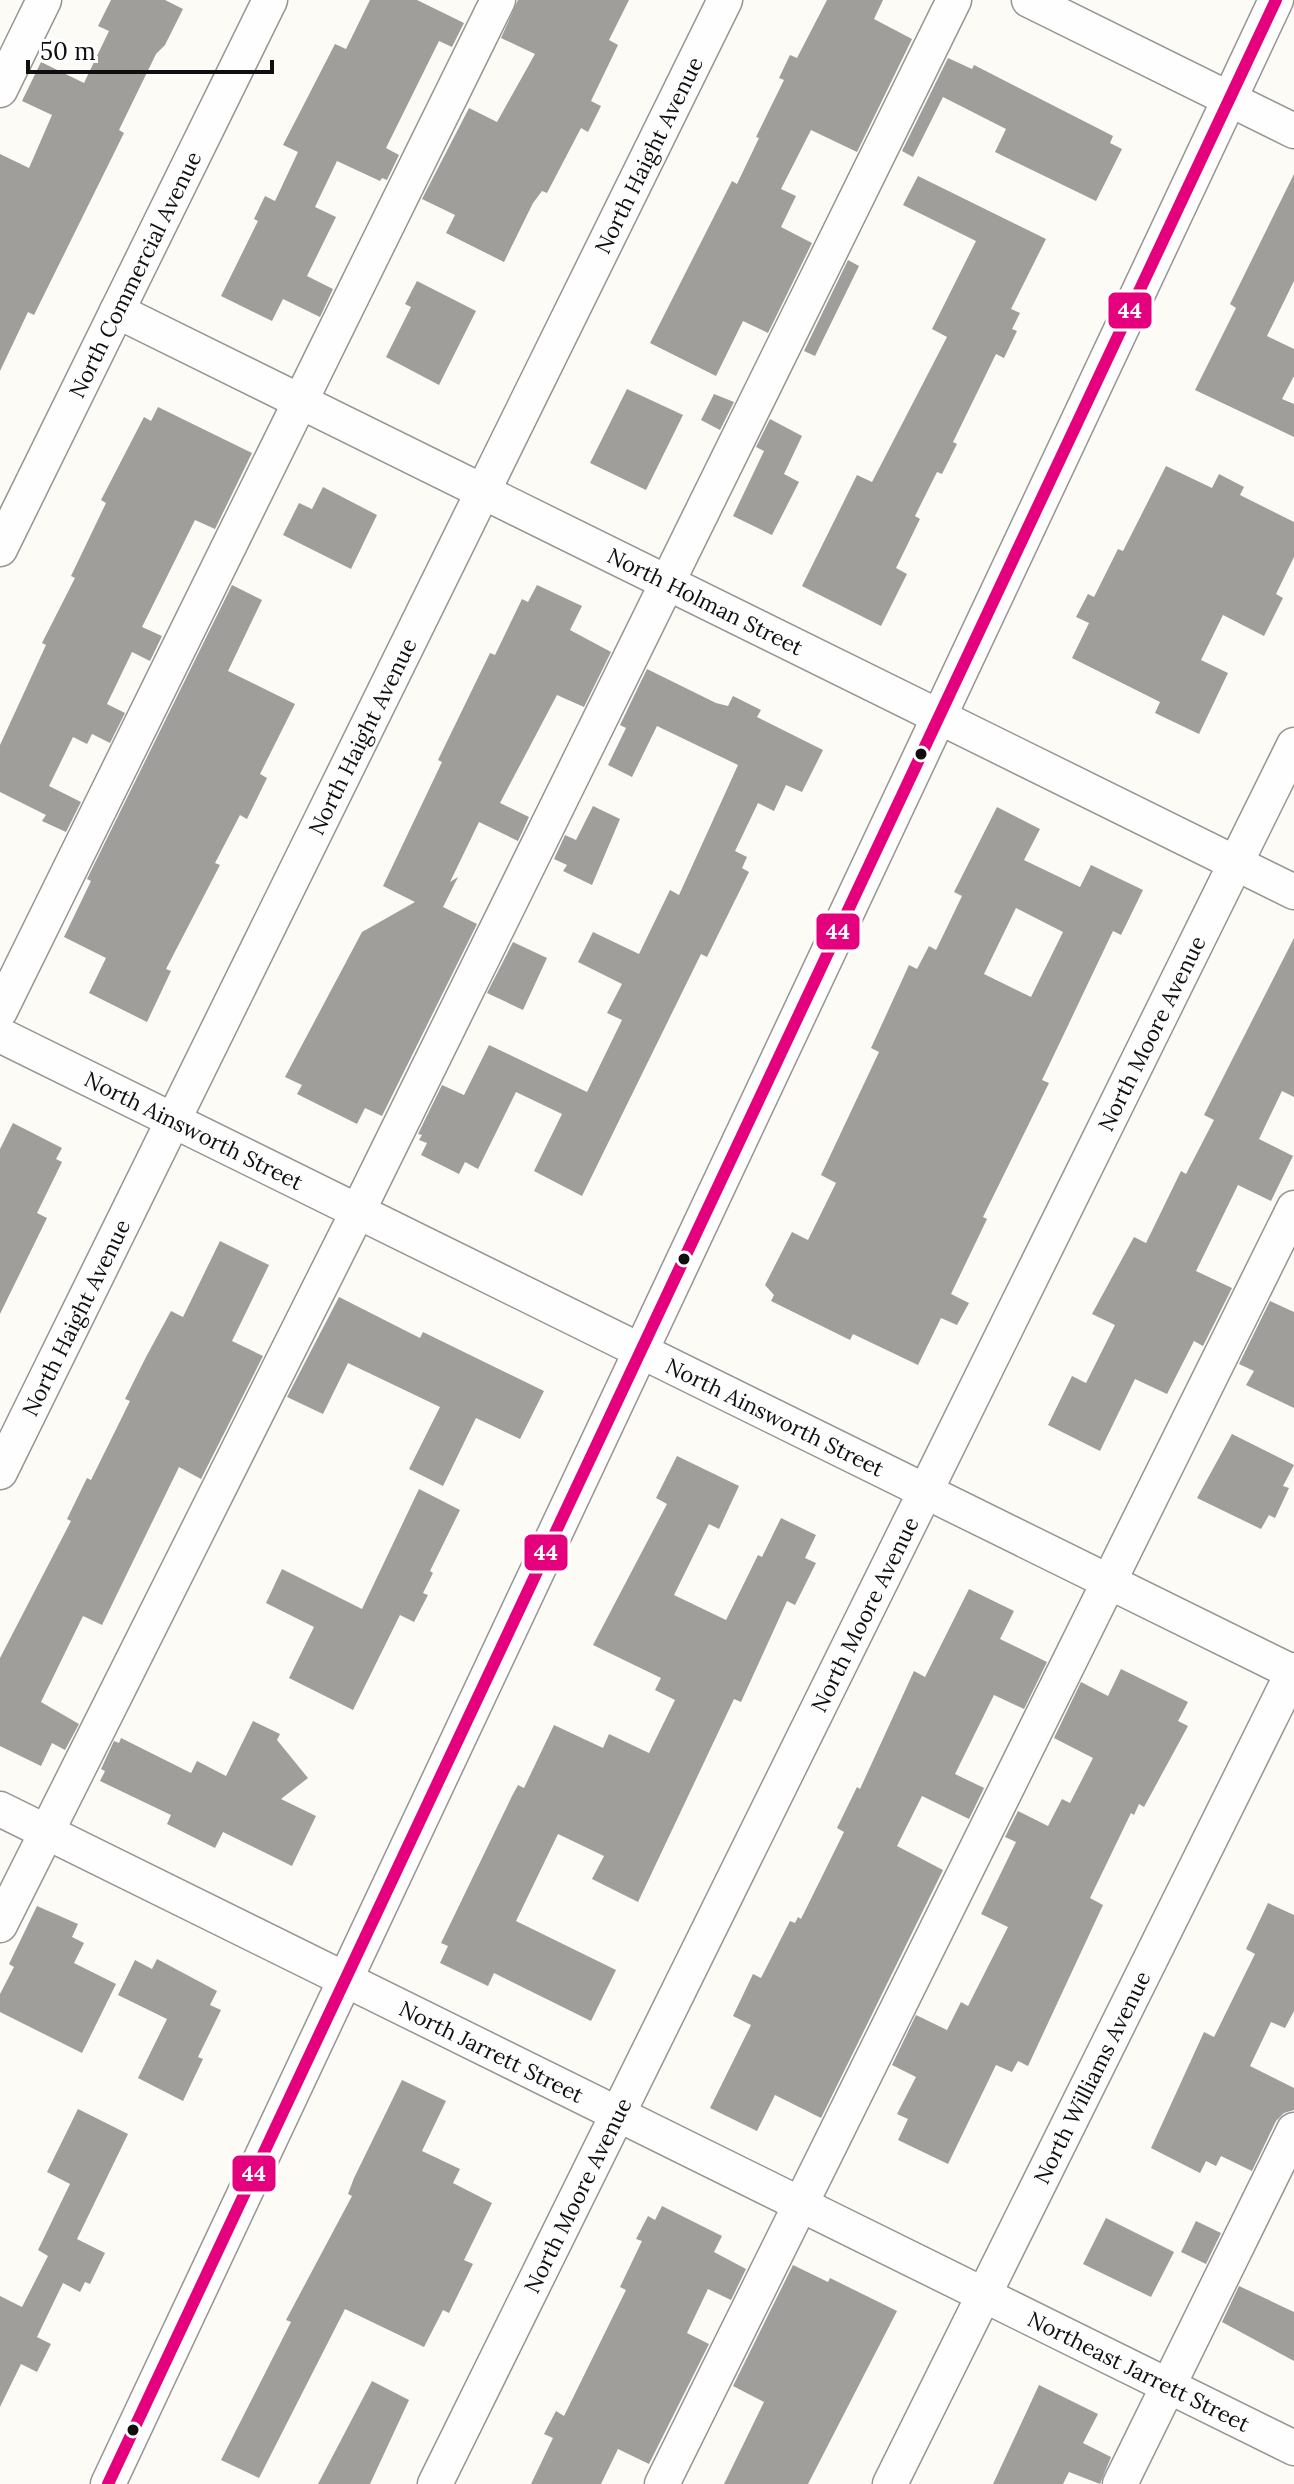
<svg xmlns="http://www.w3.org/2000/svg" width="1294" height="2484" font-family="Lora,serif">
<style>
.building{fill:#a09e9a;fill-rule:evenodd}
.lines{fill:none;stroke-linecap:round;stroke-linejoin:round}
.minor-casing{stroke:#969593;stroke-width:37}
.minor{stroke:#fffefe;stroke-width:34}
.bus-1-casing{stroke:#fff;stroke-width:18}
.bus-1{stroke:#e5007d;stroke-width:12}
.bus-dot{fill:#0f0f0f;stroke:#fff;stroke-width:3}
.labels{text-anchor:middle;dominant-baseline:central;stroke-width:8;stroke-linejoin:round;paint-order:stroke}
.street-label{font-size:22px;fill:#0f0f0f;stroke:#fff}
.line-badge{stroke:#fff;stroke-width:3}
.badge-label{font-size:22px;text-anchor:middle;font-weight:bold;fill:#fff}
</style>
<rect width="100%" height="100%" fill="#fcfbf5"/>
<!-- building -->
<g class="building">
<path d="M 111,0 L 165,0 L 183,9 L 165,45 L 156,54 L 119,130 L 124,133 L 34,315 L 28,312 L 0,371 L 0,154 L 29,168 L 52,115 L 22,101 L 41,62 L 84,83 L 109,31 L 98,26 Z"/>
<path d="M 370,0 L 417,0 L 464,23 L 452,47 L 439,41 L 386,148 L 399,155 L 387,180 L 382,178 L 380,181 L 337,161 L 315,207 L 336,217 L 307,276 L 333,289 L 320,317 L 283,299 L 272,321 L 221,296 L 258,221 L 254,219 L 265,196 L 275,201 L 298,152 L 283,145 L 335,44 L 346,49 Z"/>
<path d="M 518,0 L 629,0 L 609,40 L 618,45 L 591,101 L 601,106 L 588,132 L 581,128 L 547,193 L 542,191 L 533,203 L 504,262 L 446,233 L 455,215 L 422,199 L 469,108 L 497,122 L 535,54 L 501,38 Z"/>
<path d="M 827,0 L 883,0 L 874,19 L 912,39 L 857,152 L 811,130 L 781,189 L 796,196 L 781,227 L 812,243 L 768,333 L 743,321 L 716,376 L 650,343 L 732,181 L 737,184 L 759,138 L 756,137 L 784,80 L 779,78 L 790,55 L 797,58 Z"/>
<path d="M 948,58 L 972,69 L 974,65 L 1113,136 L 1110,143 L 1122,149 L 1096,201 L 995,152 L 1006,129 L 943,97 L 913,157 L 902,151 Z"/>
<path d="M 1294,174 L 1294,281 L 1267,336 L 1294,349 L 1294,376 L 1282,399 L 1294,404 L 1294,437 L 1195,390 L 1236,308 L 1230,304 Z"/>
<path d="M 918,176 L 1046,239 L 1011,309 L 1020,313 L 1012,329 L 1017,331 L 1004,358 L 996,354 L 953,442 L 957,444 L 942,474 L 937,472 L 915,516 L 920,519 L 896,568 L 907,574 L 881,626 L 802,586 L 857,475 L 872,482 L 947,337 L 932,329 L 976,241 L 903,205 Z"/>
<path d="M 848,260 L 859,266 L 815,356 L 804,351 Z"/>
<path d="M 417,281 L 476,311 L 439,385 L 386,357 L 411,307 L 405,304 Z"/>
<path d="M 627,389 L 683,415 L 646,490 L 590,463 Z"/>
<path d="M 714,394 L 734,402 L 720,430 L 701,420 Z"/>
<path d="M 158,407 L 252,453 L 215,529 L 195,520 L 142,627 L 162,636 L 150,661 L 132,652 L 107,704 L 125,713 L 110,743 L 92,734 L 87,744 L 73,737 L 49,786 L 81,802 L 66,832 L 42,821 L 46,815 L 0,792 L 0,745 L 46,645 L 42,643 L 75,578 L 71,576 L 106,503 L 101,500 L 144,417 L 151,421 Z"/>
<path d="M 770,419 L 802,436 L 784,474 L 799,482 L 772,535 L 733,516 L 764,451 L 756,447 Z"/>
<path d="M 1166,466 L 1212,488 L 1219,474 L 1244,487 L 1240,495 L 1294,522 L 1294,557 L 1276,594 L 1283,598 L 1264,636 L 1223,615 L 1201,660 L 1228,673 L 1199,734 L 1155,713 L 1160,702 L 1072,658 L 1089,623 L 1076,617 L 1088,594 L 1094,597 L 1118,549 L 1123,551 Z"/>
<path d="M 323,487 L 377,515 L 351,569 L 283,535 L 299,503 L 312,509 Z"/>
<path d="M 232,585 L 262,600 L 228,671 L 295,704 L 260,774 L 267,778 L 247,819 L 240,815 L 215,863 L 220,865 L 166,969 L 171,971 L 147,1022 L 89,993 L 106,958 L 64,937 L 91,881 L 87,879 Z"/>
<path d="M 537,585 L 582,606 L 570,630 L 611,652 L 584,707 L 557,695 L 500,803 L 529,817 L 518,841 L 479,822 L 450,882 L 458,877 L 443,907 L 477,924 L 382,1116 L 365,1108 L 357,1124 L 297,1094 L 302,1085 L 285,1077 L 362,932 L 415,902 L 383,886 L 442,762 L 438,760 L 490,653 L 495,655 L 522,599 L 528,602 Z"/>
<path d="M 647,669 L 716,703 L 728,706 L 733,696 L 761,710 L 757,717 L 823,750 L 802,792 L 786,785 L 774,811 L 758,803 L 735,851 L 747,857 L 742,868 L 749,872 L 707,957 L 701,954 L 582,1196 L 534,1171 L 562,1114 L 516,1092 L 478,1169 L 465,1162 L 459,1174 L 421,1155 L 427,1143 L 419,1140 L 422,1135 L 418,1134 L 442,1085 L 464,1095 L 489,1045 L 587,1092 L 622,1020 L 607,1013 L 622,984 L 578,962 L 593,932 L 639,954 L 670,890 L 679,895 L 738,765 L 657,726 L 632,777 L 608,765 L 626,728 L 620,725 Z"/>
<path d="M 593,806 L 620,819 L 592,885 L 563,871 L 567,865 L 554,859 L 565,835 L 576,840 Z"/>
<path d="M 997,807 L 1040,829 L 1024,860 L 1080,887 L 1091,865 L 1143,890 L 1121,935 L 1113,931 L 1042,1080 L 1049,1083 L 983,1217 L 987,1219 L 951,1294 L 969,1303 L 957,1325 L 941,1318 L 918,1365 L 853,1334 L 850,1340 L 771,1301 L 774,1295 L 765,1285 L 792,1232 L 808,1240 L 836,1183 L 821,1175 L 879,1052 L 871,1048 L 909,965 L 917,969 L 929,946 L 936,950 L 962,896 L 954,892 ZM 1016,908 L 1063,932 L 1031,997 L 984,974 Z"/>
<path d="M 1294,938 L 1294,1097 L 1282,1091 L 1259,1139 L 1293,1156 L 1271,1201 L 1238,1185 L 1196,1271 L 1232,1288 L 1203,1346 L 1194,1341 L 1167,1394 L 1135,1379 L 1100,1451 L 1048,1425 L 1072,1376 L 1086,1383 L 1115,1325 L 1092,1314 L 1134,1237 L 1146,1243 L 1181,1171 L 1186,1174 L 1214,1120 L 1204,1115 Z"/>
<path d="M 513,942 L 547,958 L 523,1010 L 487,993 Z"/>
<path d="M 13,1123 L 62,1148 L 56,1159 L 62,1162 L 37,1213 L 47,1218 L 0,1314 L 0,1149 Z"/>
<path d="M 220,1241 L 269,1265 L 232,1341 L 263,1356 L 201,1479 L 179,1467 L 102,1625 L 83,1616 L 41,1702 L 79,1724 L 65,1750 L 52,1743 L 41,1766 L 0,1746 L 0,1658 L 71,1521 L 67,1519 L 87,1478 L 91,1480 L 130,1401 L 125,1399 L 146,1357 L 171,1311 L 183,1317 Z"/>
<path d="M 339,1297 L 420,1338 L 423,1332 L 544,1391 L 520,1439 L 476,1418 L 443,1486 L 409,1469 L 440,1407 L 348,1363 L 323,1414 L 287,1397 Z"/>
<path d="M 1270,1301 L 1294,1312 L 1294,1408 L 1246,1385 L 1254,1371 L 1239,1364 Z"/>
<path d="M 1232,1434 L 1294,1465 L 1283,1486 L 1289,1488 L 1275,1518 L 1269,1515 L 1261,1529 L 1197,1498 Z"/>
<path d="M 677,1456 L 739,1486 L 719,1529 L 709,1524 L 674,1595 L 726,1620 L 758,1555 L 762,1557 L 781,1518 L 816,1535 L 805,1558 L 816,1563 L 795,1605 L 787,1601 L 741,1702 L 734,1699 L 638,1902 L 592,1879 L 604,1856 L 558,1834 L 516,1921 L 616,1970 L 591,2021 L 494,1973 L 488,1986 L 440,1963 L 448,1946 L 441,1943 L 512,1796 L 518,1785 L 524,1788 L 554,1725 L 603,1748 L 609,1734 L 649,1753 L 675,1700 L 655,1690 L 661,1678 L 593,1645 L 667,1504 L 656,1498 Z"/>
<path d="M 419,1489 L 460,1510 L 430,1571 L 433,1573 L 423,1593 L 428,1595 L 414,1622 L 400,1615 L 353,1710 L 289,1678 L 314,1627 L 266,1603 L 282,1569 L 362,1609 Z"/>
<path d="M 969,1589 L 1014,1611 L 1000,1639 L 1047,1662 L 1024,1709 L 994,1695 L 955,1774 L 984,1788 L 969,1819 L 922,1796 L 897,1846 L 943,1870 L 821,2118 L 775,2095 L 757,2131 L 710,2108 L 751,2025 L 733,2016 L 753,1974 L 761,1978 L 790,1921 L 795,1923 L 798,1917 L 801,1919 L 844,1832 L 837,1828 L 857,1787 L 860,1789 L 914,1671 L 925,1677 Z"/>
<path d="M 1121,1669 L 1188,1702 L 1178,1721 L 1188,1726 L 1144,1807 L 1139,1804 L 1134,1815 L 1131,1813 L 1090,1898 L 1103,1905 L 1028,2066 L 1018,2061 L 1012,2072 L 996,2065 L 948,2164 L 898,2140 L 908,2119 L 897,2114 L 916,2077 L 892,2065 L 916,2015 L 947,2030 L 961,2002 L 968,2006 L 1008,1927 L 981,1914 L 1016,1842 L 1005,1837 L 1018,1811 L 1048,1826 L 1062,1799 L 1070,1803 L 1093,1758 L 1054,1738 L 1081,1682 L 1108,1696 Z"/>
<path d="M 253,1721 L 280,1734 L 277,1740 L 308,1778 L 281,1799 L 316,1816 L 292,1866 L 223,1832 L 215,1848 L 167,1824 L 171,1815 L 100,1781 L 105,1771 L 101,1769 L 114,1741 L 119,1743 L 121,1738 L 191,1773 L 197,1761 L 226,1776 Z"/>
<path d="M 1268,1903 L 1294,1915 L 1294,2011 L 1285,2028 L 1271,2022 L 1250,2066 L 1294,2088 L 1294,2110 L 1284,2113 L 1276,2121 L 1252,2171 L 1221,2156 L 1216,2166 L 1206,2161 L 1200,2173 L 1151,2148 L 1204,2032 L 1214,2037 L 1255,1954 L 1246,1949 Z"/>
<path d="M 37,1906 L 78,1924 L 72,1937 L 84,1943 L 74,1963 L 116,1984 L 82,2053 L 0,2012 L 0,1994 L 14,1967 L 9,1964 Z"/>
<path d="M 157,1959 L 217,1991 L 210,2005 L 221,2010 L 198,2057 L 203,2059 L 183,2101 L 138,2078 L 167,2019 L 118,1995 L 135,1960 L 152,1969 Z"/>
<path d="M 402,2080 L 446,2101 L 422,2151 L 460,2169 L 453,2183 L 492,2203 L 464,2260 L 473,2264 L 449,2313 L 443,2310 L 424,2347 L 345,2309 L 259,2478 L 221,2460 L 291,2322 L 286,2320 L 352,2196 L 348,2194 L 354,2178 Z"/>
<path d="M 78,2109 L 128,2134 L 77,2239 L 105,2253 L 90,2284 L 85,2282 L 80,2292 L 63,2283 L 37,2337 L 51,2344 L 37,2372 L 21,2364 L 0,2407 L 0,2296 L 22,2307 L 48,2256 L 38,2250 L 70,2184 L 47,2172 Z"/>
<path d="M 662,2206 L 722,2236 L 714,2252 L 746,2269 L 731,2300 L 708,2289 L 687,2333 L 709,2344 L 649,2464 L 618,2449 L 601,2484 L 531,2484 L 553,2438 L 544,2434 L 556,2411 L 564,2416 L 626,2290 L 620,2287 L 642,2241 L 636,2239 L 648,2216 L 655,2220 Z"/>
<path d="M 1106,2218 L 1174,2252 L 1151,2297 L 1083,2264 Z"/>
<path d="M 1196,2221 L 1221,2233 L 1206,2264 L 1181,2252 Z"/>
<path d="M 793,2265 L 828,2282 L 830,2278 L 897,2311 L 808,2484 L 724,2484 L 764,2402 L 733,2386 Z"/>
<path d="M 1239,2286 L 1294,2312 L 1294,2361 L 1222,2322 Z"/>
<path d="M 372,2381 L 409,2400 L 370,2484 L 318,2484 Z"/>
<path d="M 1039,2385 L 1098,2414 L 1083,2443 L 1111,2457 L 1100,2484 L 1069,2472 L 1063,2484 L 993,2484 Z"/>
</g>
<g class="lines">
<defs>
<g id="minor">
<path d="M 1029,0 L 1294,131"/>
<path d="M 0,90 L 44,0"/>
<path id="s1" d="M 117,311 L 1294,892"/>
<path id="s2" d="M 0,549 L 270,0"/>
<path d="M 0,1011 L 498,0"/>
<path id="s3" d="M 0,1035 L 1294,1673"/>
<path id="s4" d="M 0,1472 L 725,0"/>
<path id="s5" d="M 0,1809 L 1294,2448"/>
<path d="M 0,1925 L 358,1211 L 954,0"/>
<path d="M 108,2484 L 1276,0"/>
<path id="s6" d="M 435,2484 L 1294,745"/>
<path d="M 662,2484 L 1294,1208"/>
<path id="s7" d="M 890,2484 L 1294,1670"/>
<path d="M 1120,2484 L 1294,2130"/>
</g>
</defs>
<!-- minor casing -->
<use href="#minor" class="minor-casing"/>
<!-- minor -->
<use href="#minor" class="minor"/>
<defs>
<path id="bus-1" d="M 108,2484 L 1276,0"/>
</defs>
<!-- bus-1 casing -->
<use href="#bus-1" class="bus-1-casing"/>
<!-- bus-1 -->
<use href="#bus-1" class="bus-1"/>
</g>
<!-- markers -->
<g class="bus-dot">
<circle cx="921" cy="754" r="7"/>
<circle cx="684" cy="1259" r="7"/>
<circle cx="133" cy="2430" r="7"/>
</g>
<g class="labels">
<!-- street labels -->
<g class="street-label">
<text stroke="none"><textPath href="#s4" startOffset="1468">North Haight Avenue</textPath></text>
<text stroke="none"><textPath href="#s2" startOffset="306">North Commercial Avenue</textPath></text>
<text stroke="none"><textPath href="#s1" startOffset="656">North Holman Street</textPath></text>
<text stroke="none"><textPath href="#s4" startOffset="820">North Haight Avenue</textPath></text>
<text stroke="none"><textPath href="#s6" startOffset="1618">North Moore Avenue</textPath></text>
<text stroke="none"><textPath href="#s3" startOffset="216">North Ainsworth Street</textPath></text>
<text stroke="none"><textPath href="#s4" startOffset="172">North Haight Avenue</textPath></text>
<text stroke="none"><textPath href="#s3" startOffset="864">North Ainsworth Street</textPath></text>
<text stroke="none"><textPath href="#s6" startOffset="970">North Moore Avenue</textPath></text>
<text stroke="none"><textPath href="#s5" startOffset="548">North Jarrett Street</textPath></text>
<text stroke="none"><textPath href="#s7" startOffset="454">North Williams Avenue</textPath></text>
<text stroke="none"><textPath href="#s6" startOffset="322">North Moore Avenue</textPath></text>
<text stroke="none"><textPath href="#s5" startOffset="1270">Northeast Jarrett Street</textPath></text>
</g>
</g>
<g class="line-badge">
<rect x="1107" y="291" width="46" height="39" rx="8" fill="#e5007d"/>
<rect x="815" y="912" width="46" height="39" rx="8" fill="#e5007d"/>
<rect x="523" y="1533" width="46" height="39" rx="8" fill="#e5007d"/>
<rect x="231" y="2154" width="46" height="39" rx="8" fill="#e5007d"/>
</g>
<g class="badge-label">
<text x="1130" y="318">44</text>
<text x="838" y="939">44</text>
<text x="546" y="1560">44</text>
<text x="254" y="2181">44</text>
</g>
<!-- scale -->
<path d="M28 60v12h244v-12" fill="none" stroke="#0f0f0f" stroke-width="4"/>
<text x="40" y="60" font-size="24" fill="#0f0f0f" stroke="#ffffff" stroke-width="6" paint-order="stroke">50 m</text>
</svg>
